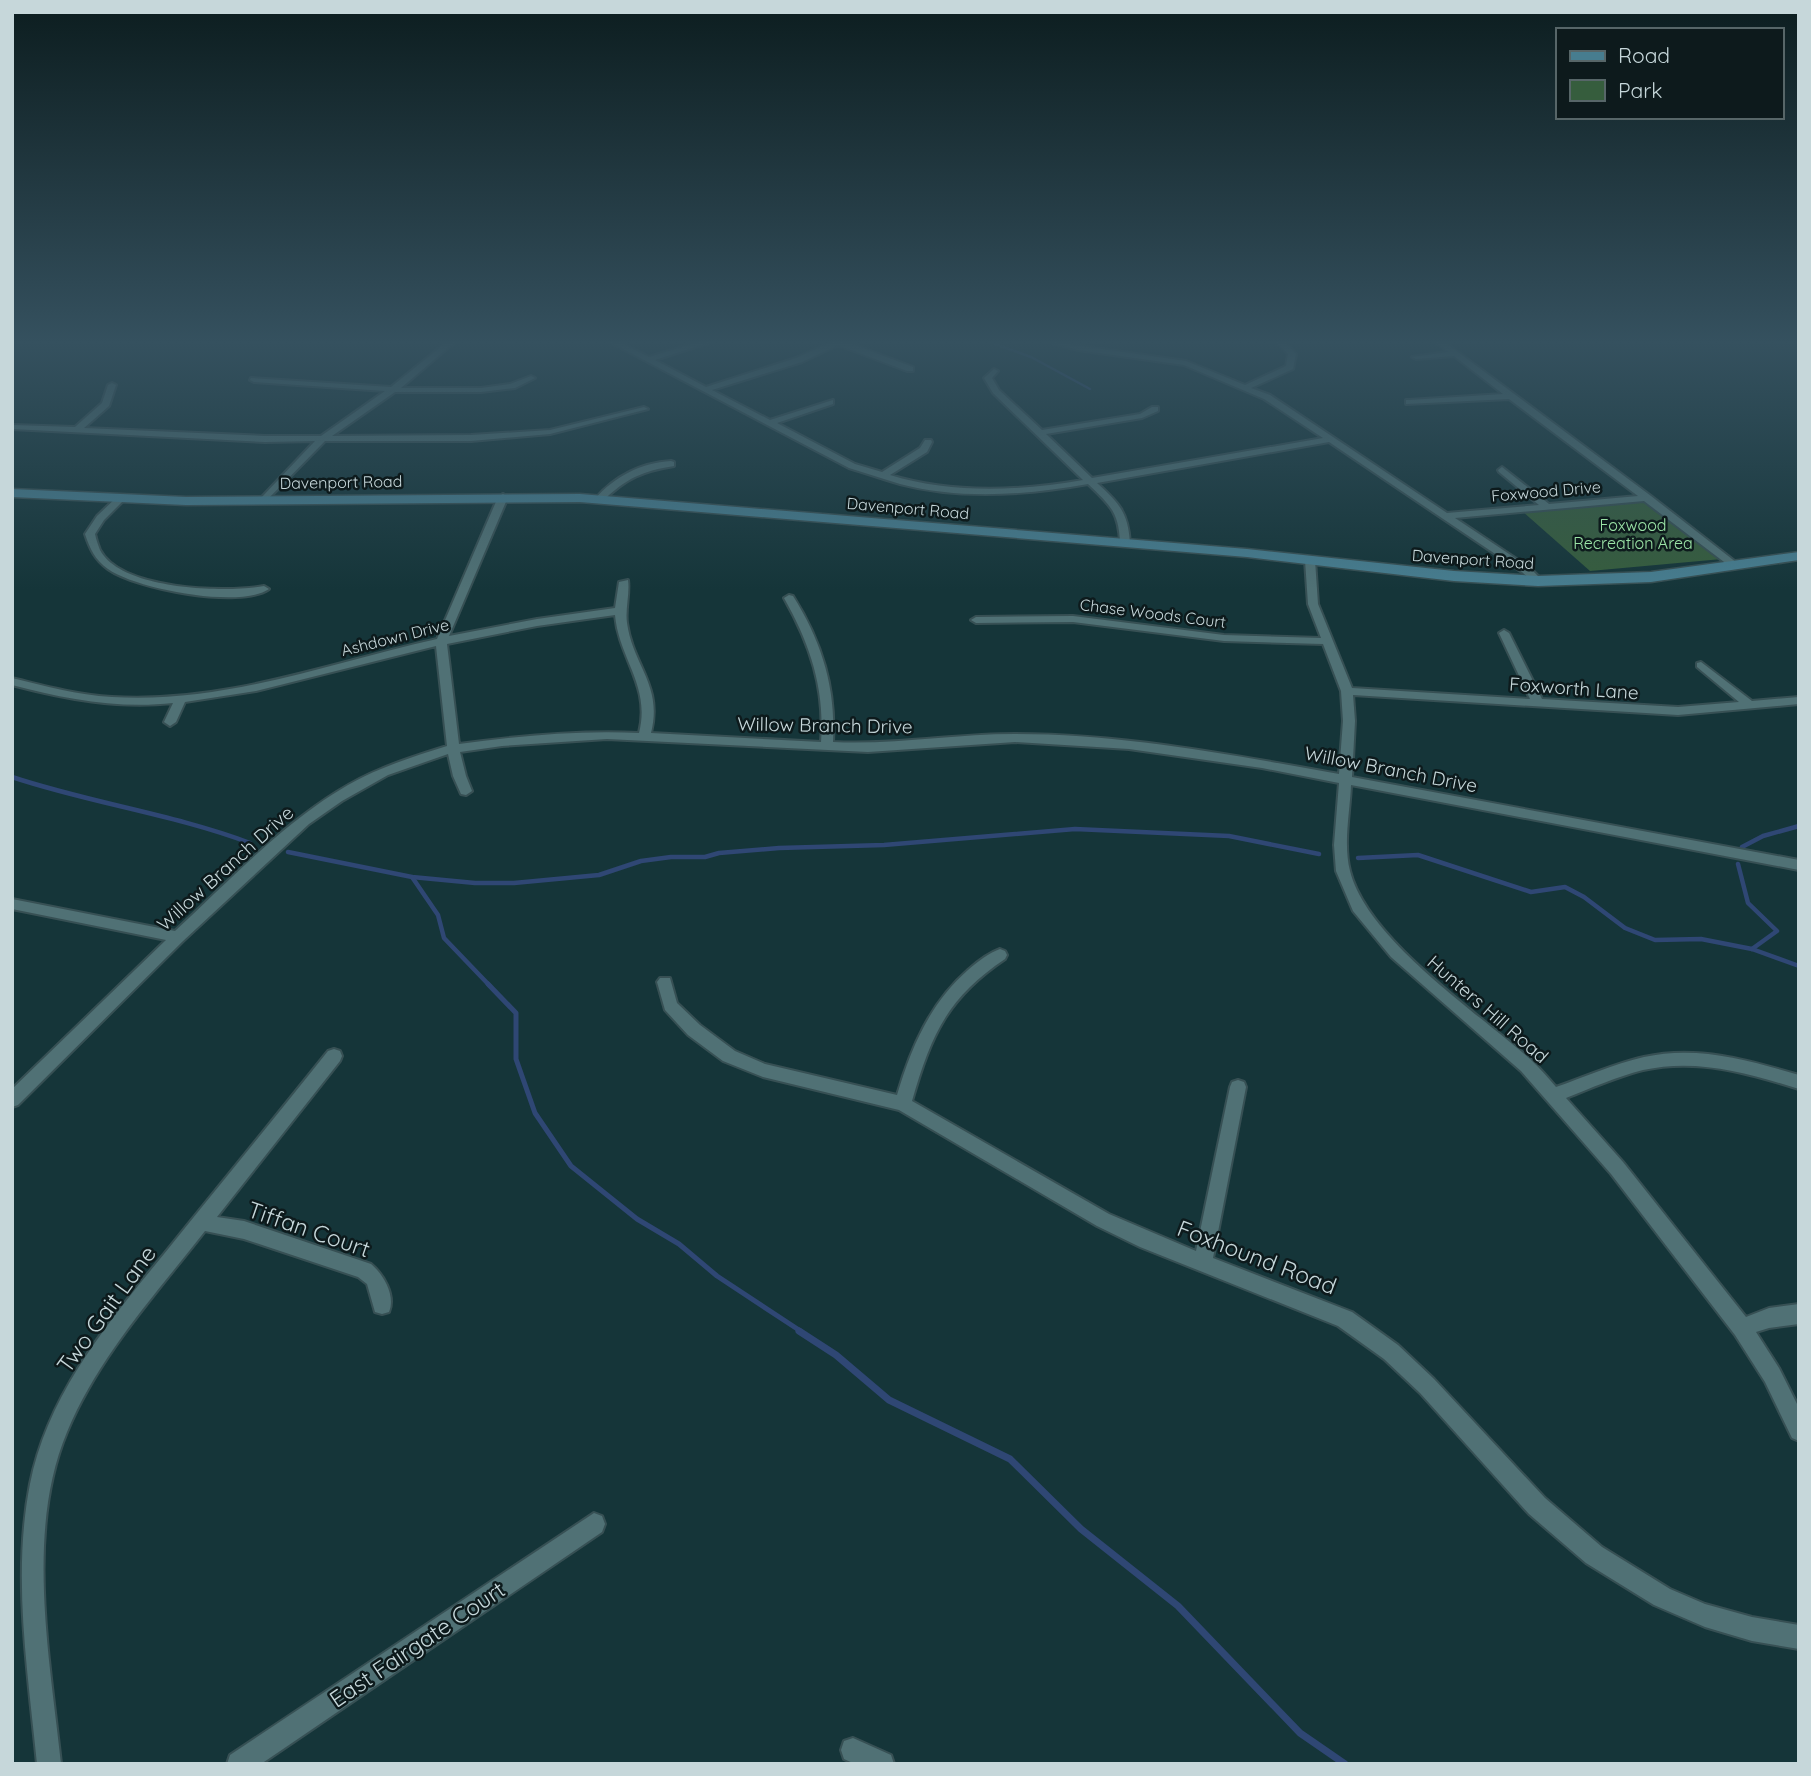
<svg xmlns="http://www.w3.org/2000/svg" width="1811" height="1776" font-family="Quicksand,sans-serif">
<style>
.green{fill:#365d3d}
.lines{fill:none;stroke-linecap:round;stroke-linejoin:round}
.stream-far3{stroke:#2f4774;stroke-width:2.5}
.stream-far2{stroke:#2f4774;stroke-width:4.5}
.stream-far1{stroke:#2f4774;stroke-width:5}
.stream{stroke:#2f4774;stroke-width:7}
.street-casing{stroke:#375054;stroke-width:4}
.secondary-casing{stroke:#375054;stroke-width:3}
.street{fill:#507175;fill-rule:evenodd}
.secondary{fill:#477d8f;fill-rule:evenodd}
.labels{text-anchor:middle;dominant-baseline:central;stroke-width:5;stroke-linejoin:round;paint-order:stroke}
.far-street-label{font-size:16px;fill:#c6d7da;stroke:#0d1a1c}
.far-park-label{font-size:16px;fill:#9be4a6;stroke:#0d1a1c}
.street-label{font-size:19px;fill:#c6d7da;stroke:#0d1a1c}
.near-street-label{font-size:23px;fill:#c6d7da;stroke:#0d1a1c}
</style>
<rect width="100%" height="100%" fill="#153539"/>
<!-- green -->
<path class="green" d="M 1641,501 L 1651,504 L 1722,559 L 1590,571 L 1522,511 Z"/>
<g class="lines">
<!-- stream-far3 -->
<path class="stream-far3" d="M 987,341 L 1031,357 L 1090,389"/>
<!-- stream-far2 -->
<g class="stream-far2">
<path d="M 12,777 C 90,803 173,814 250,843"/>
<path d="M 1742,847 L 1763,836 L 1799,826"/>
<path d="M 288,852 L 412,877 L 475,883 L 514,883 L 599,875 L 641,861 L 671,857 L 705,857 L 719,853 L 779,848 L 884,845 L 1075,829 L 1229,836 L 1319,854"/>
<path d="M 1358,858 L 1418,855 L 1531,892 L 1565,887 L 1584,897 L 1625,928 L 1655,940 L 1701,939 L 1752,949 L 1799,966"/>
<path d="M 1738,864 L 1748,903 L 1777,931 L 1752,949"/>
<path d="M 412,877 L 438,915 L 444,938 L 490,986"/>
</g>
<!-- stream-far1 -->
<path class="stream-far1" d="M 488,984 L 516,1013 L 516,1059 L 535,1113 L 571,1166 L 637,1219 L 679,1244 L 717,1276 L 802,1332"/>
<!-- stream -->
<path class="stream" d="M 799,1331 L 836,1355 L 889,1400 L 1010,1459 L 1081,1529 L 1178,1606 L 1300,1733 L 1345,1764"/>
<defs>
<g id="street">
<path d="M 448,341 L 456,341 L 401,388 L 481,388 L 510,384 L 531,376 L 535,378 L 515,388 L 481,392 L 395,392 L 332,436 L 471,435 L 550,430 L 644,407 L 648,409 L 550,434 L 471,441 L 325,441 L 264,503 L 261,502 L 261,498 L 315,441 L 265,442 L 12,429 L 12,425 L 75,427 L 102,403 L 108,385 L 112,383 L 116,385 L 109,406 L 84,428 L 265,436 L 321,436 L 385,391 L 254,382 L 250,380 L 251,378 L 391,387 Z"/>
<path d="M 608,341 L 617,341 L 649,357 L 702,341 L 714,341 L 655,360 L 706,387 L 796,358 L 834,341 L 844,341 L 913,367 L 913,371 L 907,371 L 838,345 L 802,362 L 712,390 L 770,420 L 833,400 L 833,404 L 777,423 L 855,464 L 882,472 L 920,448 L 925,440 L 931,440 L 932,442 L 927,452 L 890,475 C 952,494 1020,491 1083,480 L 993,393 L 984,378 L 994,369 L 998,371 L 992,378 L 999,390 L 1042,430 L 1140,414 L 1152,407 L 1158,407 L 1158,411 L 1142,418 L 1046,434 L 1092,478 L 1323,438 L 1264,399 L 1184,365 L 1078,350 L 1046,341 L 1186,361 L 1245,385 L 1286,366 L 1288,354 L 1276,341 L 1284,341 L 1296,354 L 1293,369 L 1251,388 L 1270,395 L 1447,513 L 1539,505 L 1499,472 L 1498,470 L 1502,467 L 1549,504 L 1638,496 L 1509,399 L 1406,404 L 1406,400 L 1409,400 L 1503,394 L 1454,356 L 1416,359 L 1412,357 L 1448,352 L 1434,341 L 1443,341 L 1651,496 L 1741,566 L 1732,568 L 1644,501 L 1455,518 L 1530,568 L 1543,581 L 1534,583 L 1522,572 L 1329,442 L 1097,483 C 1119,503 1128,512 1130,543 L 1125,546 L 1120,543 C 1119,512 1110,505 1088,484 C 1027,495 961,500 900,484 C 883,479 866,473 849,468 Z"/>
<path d="M 671,461 L 674,462 L 674,466 C 643,471 626,478 603,501 L 595,499 C 615,476 641,463 671,461 Z"/>
<path d="M 503,494 L 508,497 L 449,636 L 537,619 L 615,608 L 619,582 L 628,580 C 630,593 625,609 627,623 C 633,666 663,685 651,733 L 821,742 C 825,688 810,644 784,598 L 789,595 L 793,596 C 822,642 836,688 833,742 C 894,745 954,734 1015,734 C 1124,734 1233,755 1339,774 L 1343,721 L 1341,691 L 1323,644 L 1224,641 L 1073,622 L 976,623 L 971,620 L 976,617 L 1073,616 L 1224,635 L 1321,638 L 1308,604 L 1305,560 L 1310,557 L 1315,560 L 1318,604 L 1352,688 L 1530,699 L 1499,633 L 1504,630 L 1509,633 L 1542,699 L 1678,707 L 1739,702 L 1697,667 L 1697,663 L 1701,662 L 1752,701 L 1799,697 L 1799,704 L 1678,715 L 1353,695 L 1355,721 L 1352,777 L 1799,860 L 1799,870 L 1351,785 C 1350,812 1343,844 1350,871 C 1367,939 1478,1013 1530,1059 C 1540,1068 1548,1078 1556,1087 C 1585,1077 1613,1064 1644,1057 C 1697,1045 1748,1060 1799,1075 L 1799,1089 C 1748,1073 1697,1058 1643,1070 C 1616,1077 1591,1088 1566,1098 L 1623,1162 L 1746,1317 L 1769,1308 L 1799,1304 L 1799,1324 L 1769,1328 L 1756,1332 L 1779,1368 L 1799,1408 L 1799,1441 L 1792,1438 L 1765,1382 L 1735,1335 L 1611,1174 L 1521,1071 L 1391,957 L 1353,911 L 1336,871 L 1334,845 L 1339,783 L 1262,768 L 1129,749 L 1015,742 L 868,752 L 607,739 L 502,746 L 460,752 L 466,776 L 472,791 L 466,795 L 461,794 L 453,776 L 448,754 L 388,775 L 342,801 L 309,824 L 183,941 L 18,1105 L 12,1107 L 12,1089 L 166,940 L 12,909 L 12,899 L 175,931 C 236,875 304,800 381,769 C 402,760 425,753 447,746 L 436,646 L 256,691 L 185,702 L 176,722 L 170,726 L 164,722 L 173,703 C 118,709 65,699 12,685 L 12,678 C 45,686 77,695 112,697 C 223,704 330,663 437,639 L 498,497 ZM 615,615 C 619,659 651,686 639,733 C 579,730 518,736 459,744 L 447,644 L 537,626 Z"/>
<path d="M 117,497 L 125,499 L 104,520 L 95,534 C 96,539 98,545 100,550 C 121,590 225,593 264,586 L 269,589 C 240,609 136,589 108,569 C 95,560 90,549 85,534 L 97,516 Z"/>
<path d="M 1000,949 L 1005,951 L 1007,955 L 1005,959 C 947,998 931,1035 912,1101 L 1109,1214 L 1196,1251 L 1230,1087 L 1232,1082 L 1238,1080 L 1244,1082 L 1246,1087 L 1213,1258 L 1352,1312 L 1398,1345 L 1434,1379 L 1545,1498 L 1602,1547 L 1670,1589 L 1705,1604 L 1752,1617 L 1799,1625 L 1799,1649 L 1752,1641 L 1705,1627 L 1654,1605 L 1586,1563 L 1529,1514 L 1420,1393 L 1384,1359 L 1338,1326 L 1140,1247 L 1097,1226 L 899,1110 L 763,1077 L 723,1061 L 688,1035 L 665,1010 L 657,982 L 660,978 L 670,978 L 677,1003 L 700,1025 L 735,1051 L 765,1064 L 897,1095 C 911,1048 930,1003 968,970 C 977,962 989,953 1000,949 Z"/>
<path d="M 334,1049 L 340,1051 L 342,1056 L 340,1061 L 217,1217 L 244,1221 L 371,1264 C 383,1274 396,1295 389,1312 L 382,1314 L 375,1312 L 367,1284 L 358,1277 L 244,1239 L 205,1231 C 155,1295 98,1357 67,1432 C 25,1532 50,1659 61,1764 L 37,1764 C 28,1672 12,1576 30,1484 C 50,1383 123,1306 185,1228 C 232,1170 281,1110 328,1051 Z"/>
<path d="M 594,1513 L 602,1516 L 605,1524 L 602,1532 L 261,1764 L 227,1764 L 230,1755 Z"/>
<path d="M 853,1738 L 891,1755 L 894,1764 L 855,1764 L 844,1759 L 841,1750 L 844,1741 Z"/>
</g>
<path id="secondary" d="M 12,489 L 186,497 L 580,494 L 1247,549 L 1454,571 L 1538,576 L 1651,572 L 1799,552 L 1799,560 L 1651,582 L 1538,586 L 1454,581 L 1247,557 L 580,502 L 186,505 L 12,497 Z"/>
</defs>
<!-- street casing -->
<use href="#street" class="street-casing"/>
<!-- secondary casing -->
<use href="#secondary" class="secondary-casing"/>
<!-- street -->
<use href="#street" class="street"/>
<!-- secondary -->
<use href="#secondary" class="secondary"/>
</g>
<!-- sky -->
<linearGradient id="sky" x2="0" y2="1"><stop stop-color="#0c1d1f"/><stop offset="0.58" stop-color="#35515f"/><stop offset="1" stop-color="#35515f" stop-opacity="0"/></linearGradient>
<rect width="1811" height="590" fill="url(#sky)"/>
<g class="labels">
<!-- far-street labels -->
<g class="far-street-label">
<text transform="translate(341 482) rotate(-1)">Davenport Road</text>
<text transform="translate(1546 491) rotate(-5)">Foxwood Drive</text>
<text transform="translate(908 508) rotate(5)">Davenport Road</text>
<text transform="translate(1473 559) rotate(4)">Davenport Road</text>
<text transform="translate(1153 613) rotate(7)">Chase Woods Court</text>
<text transform="translate(395 637) rotate(-14)">Ashdown Drive</text>
</g>
<!-- far-park labels -->
<g class="far-park-label">
<text x="1633" y="525">Foxwood<tspan x="1633" dy="18">Recreation Area</tspan></text>
</g>
<!-- street labels -->
<g class="street-label">
<text transform="translate(1574 688) rotate(4)">Foxworth Lane</text>
<text transform="translate(825 725) rotate(1)">Willow Branch Drive</text>
<text transform="translate(1391 769) rotate(11)">Willow Branch Drive</text>
<text transform="translate(225 868) rotate(-42)">Willow Branch Drive</text>
<text transform="translate(1488 1009) rotate(41)">Hunters Hill Road</text>
</g>
<!-- near-street labels -->
<g class="near-street-label">
<text transform="translate(309 1229) rotate(19)">Tiffan Court</text>
<text transform="translate(1257 1257) rotate(21)">Foxhound Road</text>
<text transform="translate(106 1309) rotate(-54)">Two Gait Lane</text>
<text transform="translate(417 1644) rotate(-34)">East Fairgate Court</text>
</g>
</g>
<!-- border -->
<rect width="1811" height="1776" fill="none" stroke="#c6d7da" stroke-width="28"/>
<!-- legend -->
<rect x="1556" y="28" width="228" height="91" fill="#0d1a1c" stroke="#576668" stroke-width="2"/>
<rect x="1570" y="51" width="35" height="10" fill="#477d8f" stroke="#576668" stroke-width="2"/>
<text x="1618" y="63" font-size="21" fill="#c6d7da">Road</text>
<rect x="1570" y="80" width="35" height="21" fill="#365d3d" stroke="#576668" stroke-width="2"/>
<text x="1618" y="98" font-size="21" fill="#c6d7da">Park</text>
</svg>
